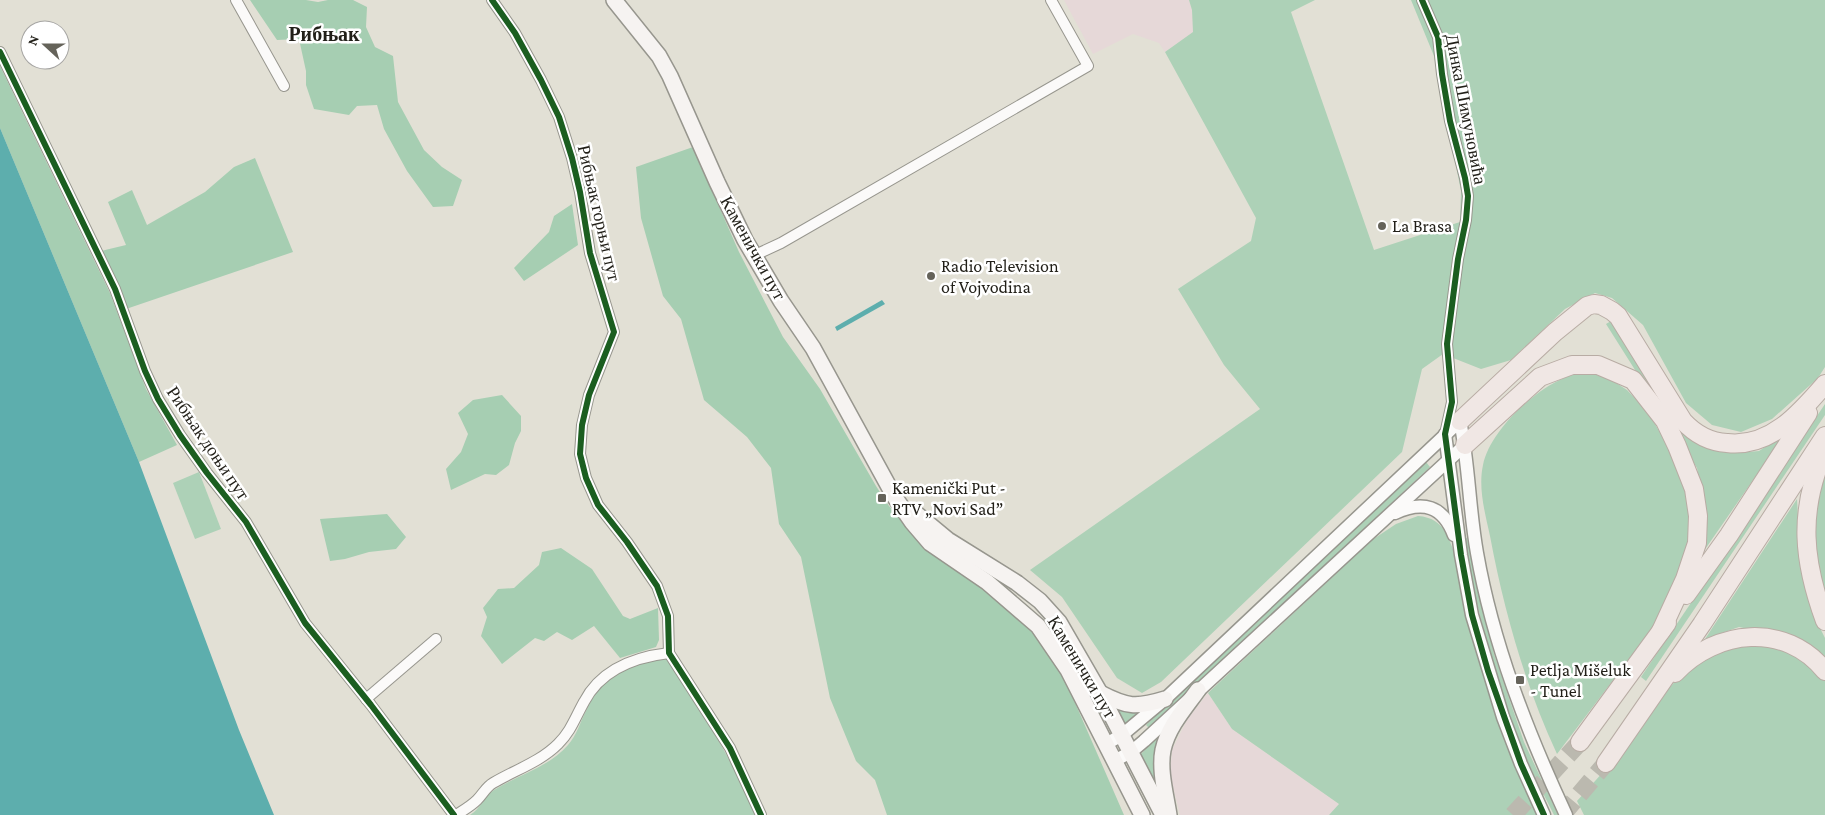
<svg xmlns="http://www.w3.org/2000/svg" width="1825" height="815" font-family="'Crimson Pro',serif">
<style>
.industrial{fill:#e6d8d8}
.green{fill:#add1b7}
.forest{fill:#a6ceb2}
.water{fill:#5daead}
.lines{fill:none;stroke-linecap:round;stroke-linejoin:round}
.trunk-tunnel{stroke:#bbb9af;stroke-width:18;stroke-dasharray:18 9;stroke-linecap:butt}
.minor-casing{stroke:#97968e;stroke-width:12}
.tertiary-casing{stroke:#97968e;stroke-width:15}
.secondary-casing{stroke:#97968e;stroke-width:18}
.trunk-casing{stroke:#b8aca4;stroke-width:20}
.minor{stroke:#fbfaf9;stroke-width:10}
.tertiary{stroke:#fbfaf9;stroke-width:12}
.secondary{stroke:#f6f3f1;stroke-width:15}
.trunk{stroke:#f0e7e4;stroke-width:18}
.cycleway-casing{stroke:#fff;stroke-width:9}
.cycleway{stroke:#1b5e20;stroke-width:6}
.poi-dot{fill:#65635a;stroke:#fff;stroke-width:2}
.labels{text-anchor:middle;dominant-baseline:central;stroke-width:5;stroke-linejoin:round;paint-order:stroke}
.street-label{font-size:18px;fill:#211f18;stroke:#fff}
.poi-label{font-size:18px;fill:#211f18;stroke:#fff;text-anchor:start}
.quarter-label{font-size:20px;font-weight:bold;fill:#211f18;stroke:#fff}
</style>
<rect width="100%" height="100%" fill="#e2e0d5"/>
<!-- industrial -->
<g class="industrial">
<path d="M 1064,0 L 1189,0 L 1192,10 L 1194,32 L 1165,52 L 1159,43 L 1133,34 L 1093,54 Z"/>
<path d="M 1208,693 L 1232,729 L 1339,804 L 1329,815 L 1180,815 L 1170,775 L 1172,750 L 1187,720 Z"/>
</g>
<!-- green -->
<g class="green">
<path d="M 1189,0 L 1315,0 L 1291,12 L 1374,250 L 1460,222 L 1461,191 L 1434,56 L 1411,0 L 1825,0 L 1825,367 L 1818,378 L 1772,419 L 1741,432 L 1712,425 L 1686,403 L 1643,325 L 1612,298 L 1595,293 L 1565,309 L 1511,360 L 1481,369 L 1443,354 L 1422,369 L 1402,452 L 1161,682 L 1142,693 L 1117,678 L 1062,597 L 1030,570 L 1260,409 L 1224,365 L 1178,289 L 1251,241 L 1256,218 L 1165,52 L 1193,32 L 1192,10 Z"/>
<path d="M 1611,321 L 1706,447 L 1735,453 L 1759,451 L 1785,434 L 1699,558 L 1703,501 L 1697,468 L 1606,324 Z"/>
<path d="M 1586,373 L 1607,377 L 1627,390 L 1647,411 L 1672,452 L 1682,474 L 1691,513 L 1689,541 L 1677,578 L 1652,629 L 1557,754 C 1525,685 1504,611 1490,536 C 1485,513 1478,488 1483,465 C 1490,431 1533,391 1564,378 C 1570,375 1579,374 1586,373 Z"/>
<path d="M 1825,404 L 1825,415 L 1646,681 L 1641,677 Z"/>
<path d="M 1426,462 L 1430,467 L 1150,729 L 1146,725 Z"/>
<path d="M 1825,468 L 1825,602 C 1812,551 1809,518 1825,468 Z"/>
<path d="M 199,472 L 221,529 L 195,539 L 173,483 Z"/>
<path d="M 1797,499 L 1801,570 L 1815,618 L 1825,638 L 1825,661 L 1768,633 L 1739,627 L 1705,639 Z"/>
<path d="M 1418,516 C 1446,518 1449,540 1458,563 L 1539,815 L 1329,815 L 1339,804 L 1232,729 L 1208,693 L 1372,540 L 1396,524 Z"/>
<path d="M 1467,538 L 1494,654 L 1524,742 L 1558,815 L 1554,815 C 1542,791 1529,767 1520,742 C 1495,676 1476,608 1463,539 Z"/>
<path d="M 1759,643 L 1793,651 L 1819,672 L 1825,680 L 1825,815 L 1584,815 L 1577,801 L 1614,760 L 1656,703 L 1686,669 L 1719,648 Z"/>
<path d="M 660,658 L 667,658 L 672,662 C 702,712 733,761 756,815 L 470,815 C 480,809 485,796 494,790 C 518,775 549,767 568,745 C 577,735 580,722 586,711 C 604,673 623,670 660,658 Z"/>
<path d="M 1111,704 L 1148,708 L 1124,725 Z"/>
<path d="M 1168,725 L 1157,784 L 1140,755 Z"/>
</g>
<!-- forest -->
<g class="forest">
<path d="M 250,0 L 306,0 L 318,2 L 328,0 L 353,0 L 367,7 L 366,27 L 375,47 L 393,56 L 398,102 L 424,150 L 442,167 L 462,180 L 453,206 L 433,207 L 407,171 L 384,129 L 377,105 L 357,106 L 349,115 L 314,109 L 306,85 L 306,71 L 299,39 L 277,40 Z"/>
<path d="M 0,66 L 110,293 L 146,389 L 177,445 L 139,462 L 0,128 Z"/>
<path d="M 693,147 L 739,252 L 783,337 L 820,389 L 876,486 L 889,506 L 910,530 L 1013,605 L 1059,666 L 1124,815 L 887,815 L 875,780 L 856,761 L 830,698 L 801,557 L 779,524 L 771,468 L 747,437 L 704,400 L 681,319 L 663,296 L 641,218 L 636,167 Z"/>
<path d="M 255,158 L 293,252 L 126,309 L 101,251 L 126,245 L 108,202 L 132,190 L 147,225 L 205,192 L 234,167 Z"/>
<path d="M 572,204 L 578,245 L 524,281 L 514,268 L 549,232 L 554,216 Z"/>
<path d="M 502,395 L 521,416 L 521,431 L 515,443 L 509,465 L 496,475 L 485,474 L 451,490 L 446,469 L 461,452 L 468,434 L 458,413 L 473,400 Z"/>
<path d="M 387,514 L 406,537 L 396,549 L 369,552 L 345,559 L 330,561 L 320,519 Z"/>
<path d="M 561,548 L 592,569 L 623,616 L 630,619 L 658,608 L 659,640 L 656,647 L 620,658 L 594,626 L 572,640 L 557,632 L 544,641 L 535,638 L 502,664 L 481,636 L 487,617 L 483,608 L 498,589 L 514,588 L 539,565 L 542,552 Z"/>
</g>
<!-- water -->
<g class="water">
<path d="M 0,128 L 139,462 L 239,730 L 274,815 L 0,815 Z"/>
<path d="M 882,300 L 885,304 L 837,331 L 835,327 Z"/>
</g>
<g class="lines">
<!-- trunk-tunnel -->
<g class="trunk-tunnel">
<path d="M 1513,815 L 1580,742"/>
<path d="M 1562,815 L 1606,763"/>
</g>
<defs>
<g id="minor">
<path d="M 236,0 L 284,86"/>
<path d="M 492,0 L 515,33 L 541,80 L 559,117 L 572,158 L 580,192 L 590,253 L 614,332 L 589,395 L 582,425 L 580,454 L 586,478 L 598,505 L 627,542 L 657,586 L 668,616 L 669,653 L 730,748 L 761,815"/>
<path d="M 1422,0 L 1438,37 L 1442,74 L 1450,121 L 1465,178 L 1468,196 L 1466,220 L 1458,259 L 1447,344 L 1452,402 L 1445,434"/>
<path d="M 0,52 L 115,289 L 145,371 L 158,399 L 180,435 L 207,473 L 246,522 L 305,623 L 371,705 L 454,815"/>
<path d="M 753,256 L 781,243 L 1088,66 L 1051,0"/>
<path d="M 366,699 L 436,639"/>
<path d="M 456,815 C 464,810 471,806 477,800 C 483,794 486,787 493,783 C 515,770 540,762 558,744 C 571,731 575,718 584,702 C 601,669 635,657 669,653"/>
</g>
<g id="tertiary">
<path d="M 1460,421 C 1469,464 1469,509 1477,553 C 1493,644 1527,731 1566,815"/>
<path d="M 1445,434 L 1461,555 L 1472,615 L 1503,717 L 1521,764 L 1544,815"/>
<path d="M 1395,513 C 1423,500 1443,506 1454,535"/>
<path d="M 1106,744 L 1122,735 L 1165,699 L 1460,421"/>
<path d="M 1114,761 L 1131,752 L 1144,741 L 1465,445"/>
</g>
<g id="secondary">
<path d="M 614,0 L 659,56 L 670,76 L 717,182 L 745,240 L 781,301 L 813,348 L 894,496 L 912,522 L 930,543 L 987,582 L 1038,626 L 1068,670 L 1142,815"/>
<path d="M 913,511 L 948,540 L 1017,583 L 1040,601 L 1059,622 L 1100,693 L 1163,815"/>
<path d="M 1100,693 C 1127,707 1136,708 1165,699"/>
<path d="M 1169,815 C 1166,795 1159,770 1163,750 C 1168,727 1185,708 1198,690"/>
</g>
<g id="trunk">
<path d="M 1460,421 L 1555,332 L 1587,306 L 1594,304 L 1601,305 L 1612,311 L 1618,316 L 1683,421 C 1695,434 1709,442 1727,443 C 1770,448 1800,413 1825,384"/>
<path d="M 1465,445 L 1540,377 L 1572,365 L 1598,365 L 1633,380 L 1665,421 L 1677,446 L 1694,489 L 1698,516 L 1697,543 L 1685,579 L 1661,631"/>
<path d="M 1824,452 C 1798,512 1803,561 1825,621"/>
<path d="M 1686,595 L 1729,535 L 1808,413"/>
<path d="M 1675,673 C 1716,629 1786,622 1825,671"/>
<path d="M 1580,742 L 1667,623"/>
<path d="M 1606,763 L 1702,624 L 1825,436"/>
</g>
</defs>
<!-- minor casing -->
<use href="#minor" class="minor-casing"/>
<!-- tertiary casing -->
<use href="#tertiary" class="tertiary-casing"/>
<!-- secondary casing -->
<use href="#secondary" class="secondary-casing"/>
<!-- trunk casing -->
<use href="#trunk" class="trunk-casing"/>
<!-- minor -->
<use href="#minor" class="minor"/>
<!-- tertiary -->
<use href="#tertiary" class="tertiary"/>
<!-- secondary -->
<use href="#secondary" class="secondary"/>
<!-- trunk -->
<use href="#trunk" class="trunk"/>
<defs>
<g id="cycleway">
<path d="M 492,0 L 515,33 L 541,80 L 559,117 L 572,158 L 580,192 L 590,253 L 614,332 L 589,395 L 582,425 L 580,454 L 586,478 L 598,505 L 627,542 L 657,586 L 668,616 L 669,653 L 730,748 L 761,815"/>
<path d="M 1422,0 L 1438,37 L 1442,74 L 1450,121 L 1465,178 L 1468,196 L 1466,220 L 1458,259 L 1447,344 L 1452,402 L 1445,434 L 1461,555 L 1472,615 L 1488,671 L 1521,764 L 1544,815"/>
<path d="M 0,52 L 115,289 L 145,371 L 158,399 L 180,435 L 207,473 L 246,522 L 305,623 L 371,705 L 454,815"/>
</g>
</defs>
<!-- cycleway casing -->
<use href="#cycleway" class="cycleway-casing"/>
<!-- cycleway -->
<use href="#cycleway" class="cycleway"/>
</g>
<!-- markers -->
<g class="poi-dot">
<circle cx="1382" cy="226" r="5"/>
<circle cx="931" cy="276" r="5"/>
<rect x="877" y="493" width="10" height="10" rx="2.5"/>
<rect x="1515" y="675" width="10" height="10" rx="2.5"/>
</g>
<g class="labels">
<!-- street labels -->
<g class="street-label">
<text transform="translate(1466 109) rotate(79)">Динка Шимуновића</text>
<text transform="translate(599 213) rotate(77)">Рибњак горњи пут</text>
<text transform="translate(753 248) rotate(61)">Каменички пут</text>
<text transform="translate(208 443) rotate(56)">Рибњак доњи пут</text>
<text transform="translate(1082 667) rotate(59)">Каменички пут</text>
</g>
<!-- poi labels -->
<g class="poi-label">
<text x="1392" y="226">La Brasa</text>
<text x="941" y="266">Radio Television<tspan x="941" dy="21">of Vojvodina</tspan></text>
<text x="892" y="488">Kamenički Put -<tspan x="892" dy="21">RTV „Novi Sad”</tspan></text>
<text x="1530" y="670">Petlja Mišeluk<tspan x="1530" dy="21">- Tunel</tspan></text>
</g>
<!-- quarter labels -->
<g class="quarter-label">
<text x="324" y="34">Рибњак</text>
</g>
</g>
<!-- north arrow -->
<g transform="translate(45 45) rotate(291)"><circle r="24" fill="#ffffff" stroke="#a6a5a3"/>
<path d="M0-4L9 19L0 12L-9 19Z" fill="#65635a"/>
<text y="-8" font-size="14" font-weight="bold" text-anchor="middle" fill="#211f18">N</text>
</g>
</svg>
